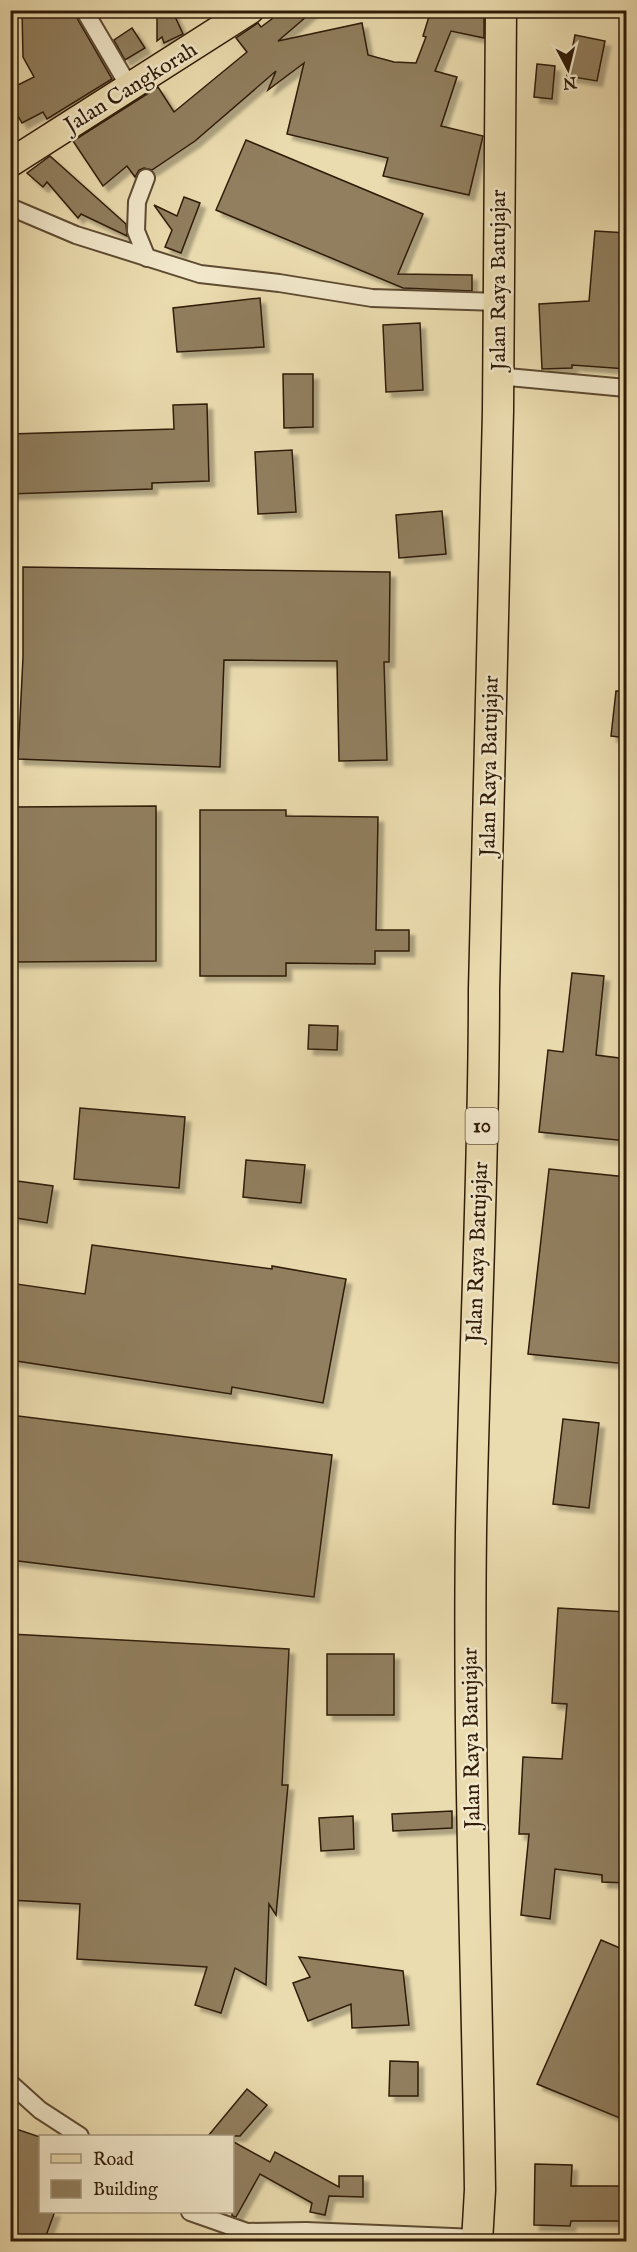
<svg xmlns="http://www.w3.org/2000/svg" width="637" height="2252" font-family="'IM FELL English',serif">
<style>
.building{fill:#917f5f;stroke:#2f1b08;stroke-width:1.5;filter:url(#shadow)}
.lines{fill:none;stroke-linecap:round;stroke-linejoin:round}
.street-casing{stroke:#5e4b32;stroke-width:20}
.primary-casing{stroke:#2f1b08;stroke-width:30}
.highway-casing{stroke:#2f1b08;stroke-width:33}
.street{stroke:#f2e8cb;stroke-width:16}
.primary{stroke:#ebdcaf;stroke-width:27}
.highway{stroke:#ebdcaf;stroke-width:30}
.labels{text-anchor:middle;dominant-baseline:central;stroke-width:5;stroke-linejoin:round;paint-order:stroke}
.shield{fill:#f2e8cb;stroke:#6a5842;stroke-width:1.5}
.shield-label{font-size:21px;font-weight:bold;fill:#2f1b08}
.street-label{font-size:22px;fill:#2f1b08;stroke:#f2e8cb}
</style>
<defs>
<filter id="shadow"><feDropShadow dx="5.5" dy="5.5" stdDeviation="1.5" flood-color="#0004"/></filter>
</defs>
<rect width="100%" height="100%" fill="#ebdcaf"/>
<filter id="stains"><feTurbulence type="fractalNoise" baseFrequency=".00333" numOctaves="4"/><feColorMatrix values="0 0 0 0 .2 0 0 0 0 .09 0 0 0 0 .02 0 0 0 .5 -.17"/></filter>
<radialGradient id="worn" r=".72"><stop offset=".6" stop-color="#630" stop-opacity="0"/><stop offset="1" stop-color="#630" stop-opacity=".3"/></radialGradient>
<!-- building -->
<g class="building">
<path d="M 22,10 L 76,10 L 78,20 L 112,79 L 47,119 L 43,112 L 22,123 L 10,102 L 10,89 L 34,77 L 23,57 Z"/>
<path d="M 157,10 L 172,10 L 183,34 L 164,43 L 162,37 L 157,41 Z"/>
<path d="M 284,10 L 314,10 L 278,41 L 362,23 L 368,55 L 394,62 L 416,63 L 426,37 L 423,36 L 431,10 L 484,10 L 484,38 L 451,31 L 435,71 L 457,77 L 441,126 L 483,136 L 469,195 L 383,176 L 388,158 L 287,134 L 304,63 L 268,90 L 276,71 L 195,141 L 152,170 L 144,168 L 139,170 L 135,177 L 127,166 L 103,186 L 73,141 L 158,87 L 174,112 L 247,52 L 236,38 L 258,23 L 261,27 Z"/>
<path d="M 132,28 L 145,48 L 125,60 L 114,40 Z"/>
<path d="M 575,35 L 605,41 L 597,81 L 567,76 Z"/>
<path d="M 537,64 L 555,66 L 552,99 L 534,97 Z"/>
<path d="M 246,140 L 423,214 L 398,274 L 472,275 L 472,291 L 403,288 L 216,210 Z"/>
<path d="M 50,156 L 126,224 L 127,236 L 81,214 L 78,218 L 47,182 L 43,187 L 27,173 Z"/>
<path d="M 184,197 L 200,203 L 181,253 L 165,247 L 172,230 L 154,205 L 177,216 Z"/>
<path d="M 595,231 L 627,233 L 627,369 L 572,365 L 572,368 L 542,369 L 539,304 L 589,301 Z"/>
<path d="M 260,298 L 264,347 L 177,352 L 173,308 Z"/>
<path d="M 420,323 L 423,390 L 386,392 L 383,325 Z"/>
<path d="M 283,374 L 313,374 L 313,427 L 284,428 Z"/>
<path d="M 207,404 L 209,481 L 152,483 L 152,489 L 10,494 L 10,434 L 174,429 L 173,405 Z"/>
<path d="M 292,450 L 296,512 L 258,514 L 255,452 Z"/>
<path d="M 442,511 L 446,554 L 399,558 L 396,515 Z"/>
<path d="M 23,567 L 390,572 L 389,662 L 384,662 L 387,760 L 339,761 L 337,661 L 224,660 L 220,767 L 18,759 L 23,657 Z"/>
<path d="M 616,691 L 627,691 L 627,738 L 611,736 Z"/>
<path d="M 156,806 L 156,961 L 13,962 L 13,807 Z"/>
<path d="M 200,810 L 286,810 L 286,816 L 378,817 L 376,930 L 409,930 L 409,951 L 375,951 L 375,964 L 286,963 L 286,976 L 200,976 Z"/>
<path d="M 572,973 L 604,976 L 596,1055 L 627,1059 L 627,1141 L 539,1132 L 548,1050 L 563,1052 Z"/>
<path d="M 309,1025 L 338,1026 L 337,1050 L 308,1049 Z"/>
<path d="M 80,1108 L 185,1117 L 179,1188 L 74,1179 Z"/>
<path d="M 246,1160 L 305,1165 L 301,1203 L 243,1197 Z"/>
<path d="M 549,1169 L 627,1177 L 627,1364 L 528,1354 Z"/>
<path d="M 10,1180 L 53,1186 L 47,1223 L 10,1217 Z"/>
<path d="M 92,1245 L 272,1269 L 272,1266 L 346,1279 L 323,1403 L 232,1387 L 231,1394 L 10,1360 L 10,1283 L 85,1294 Z"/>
<path d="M 10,1415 L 332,1455 L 314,1597 L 10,1560 Z"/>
<path d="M 563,1419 L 599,1423 L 589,1508 L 553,1504 Z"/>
<path d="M 558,1608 L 627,1612 L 627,1883 L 602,1882 L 602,1875 L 555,1869 L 550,1919 L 521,1915 L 529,1834 L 519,1834 L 523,1757 L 562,1759 L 567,1704 L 552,1703 Z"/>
<path d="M 10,1634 L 289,1649 L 282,1785 L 288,1785 L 276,1915 L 269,1904 L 266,1985 L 235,1968 L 221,2013 L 195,2005 L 207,1967 L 77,1959 L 80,1904 L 10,1900 Z"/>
<rect x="327" y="1654" width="67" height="61"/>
<path d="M 452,1811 L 452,1828 L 393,1831 L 392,1814 Z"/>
<path d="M 353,1816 L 354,1849 L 321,1851 L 319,1818 Z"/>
<path d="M 601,1940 L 627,1951 L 627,2121 L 537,2084 Z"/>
<path d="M 299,1957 L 403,1971 L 409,2025 L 352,2028 L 351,2004 L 308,2021 L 293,1983 L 310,1977 Z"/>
<path d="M 390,2061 L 418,2062 L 418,2096 L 389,2096 Z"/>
<path d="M 247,2089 L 267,2105 L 240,2136 L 208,2136 Z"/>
<path d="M 10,2127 L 40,2137 L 40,2211 L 55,2211 L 44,2241 L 25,2241 L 10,2236 Z"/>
<path d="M 232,2141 L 270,2162 L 275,2152 L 339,2187 L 339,2176 L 363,2176 L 363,2197 L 329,2196 L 325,2215 L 310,2212 L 312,2203 L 260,2174 L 236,2217 L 232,2216 Z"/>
<path d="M 535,2164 L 572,2165 L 571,2186 L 627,2186 L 627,2221 L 571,2221 L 570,2226 L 534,2225 Z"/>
</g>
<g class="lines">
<defs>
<g id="street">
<path d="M 87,10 L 87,15 L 130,88"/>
<path d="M 146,178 L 137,202 L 136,231 L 147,258"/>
<path d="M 10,207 L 76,235 L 200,274 L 279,283 L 372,298 L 499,302"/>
<path d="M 498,376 L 626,388"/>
<path d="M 10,2083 L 40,2110 L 80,2136"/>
<path d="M 190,2212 L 247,2232 L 306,2231 L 477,2238"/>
</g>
<path id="primary" d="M 10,163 L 250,10"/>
<path id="highway" d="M 477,2242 L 480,2190 C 477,1971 468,1751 471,1532 C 474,1352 484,1171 484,990 L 498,411 L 501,10"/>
</defs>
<!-- street casing -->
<use href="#street" class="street-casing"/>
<!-- primary casing -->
<use href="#primary" class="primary-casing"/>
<!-- highway casing -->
<use href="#highway" class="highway-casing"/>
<!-- street -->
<use href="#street" class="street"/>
<!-- primary -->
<use href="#primary" class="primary"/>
<!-- highway -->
<use href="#highway" class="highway"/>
</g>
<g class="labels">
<!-- shield labels -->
<rect class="shield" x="465.5" y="1108" width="33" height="36" rx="4.5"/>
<g class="shield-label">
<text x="482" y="1126">10</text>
</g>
<!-- street labels -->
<g class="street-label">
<text transform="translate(131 88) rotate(-32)">Jalan Cangkorah</text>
<text transform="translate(499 280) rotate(-90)">Jalan Raya Batujajar</text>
<text transform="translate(490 766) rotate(-89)">Jalan Raya Batujajar</text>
<text transform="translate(478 1252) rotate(-88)">Jalan Raya Batujajar</text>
<text transform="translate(472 1738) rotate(-91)">Jalan Raya Batujajar</text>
</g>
</g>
<!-- margin -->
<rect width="637" height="2252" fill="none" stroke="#ebdcaf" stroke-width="36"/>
<rect x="12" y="12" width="613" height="2228" fill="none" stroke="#2f1b08" stroke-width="3"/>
<rect x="18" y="18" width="601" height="2216" fill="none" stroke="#2f1b08" stroke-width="1.5"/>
<!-- legend -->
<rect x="39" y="2135" width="195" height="78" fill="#f2e8cb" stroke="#a4967d" stroke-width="1.5"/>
<rect x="51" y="2154" width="30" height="9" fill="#ebdcaf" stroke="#a4967d" stroke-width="1.5"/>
<text x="93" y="2165" font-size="18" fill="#2f1b08">Road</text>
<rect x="51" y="2180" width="30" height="18" fill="#917f5f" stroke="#a4967d" stroke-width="1.5"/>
<text x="93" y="2195" font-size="18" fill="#2f1b08">Building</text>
<!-- north arrow -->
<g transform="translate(568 69) rotate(173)" stroke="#f2e8cb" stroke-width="4.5" paint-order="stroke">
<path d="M0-4.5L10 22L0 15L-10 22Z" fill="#2f1b08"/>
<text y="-9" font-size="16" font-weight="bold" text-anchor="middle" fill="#2f1b08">N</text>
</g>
<rect width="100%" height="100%" filter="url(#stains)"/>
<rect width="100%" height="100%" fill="url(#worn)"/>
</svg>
